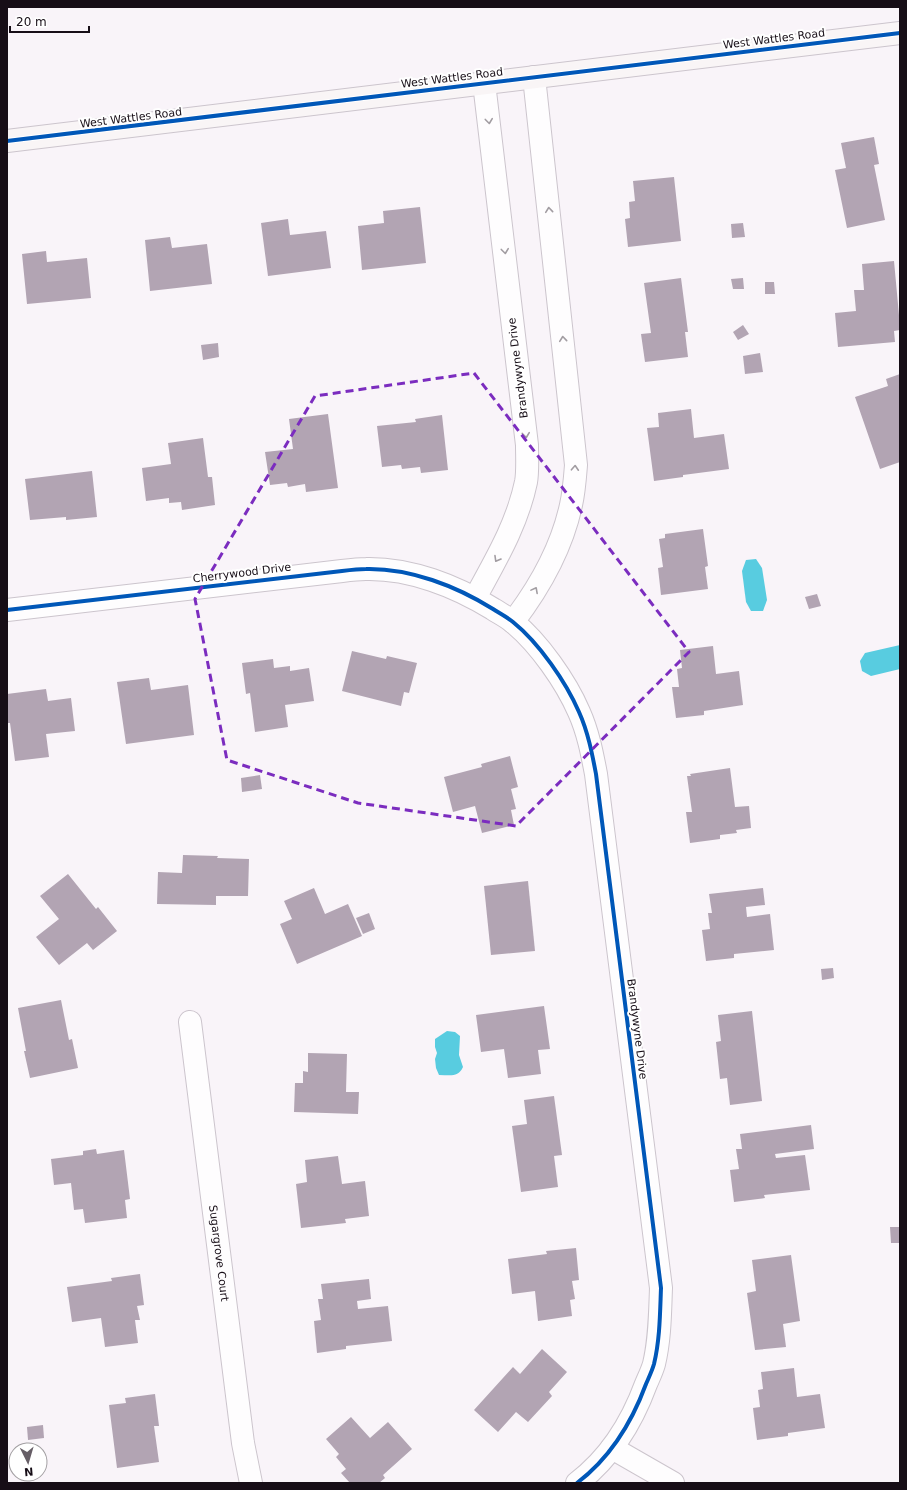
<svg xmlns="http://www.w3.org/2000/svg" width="907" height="1490" font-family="'DejaVu Sans',sans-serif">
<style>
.water{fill:#58cce0}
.building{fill:#b2a4b3}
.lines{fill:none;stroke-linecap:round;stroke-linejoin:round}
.street-casing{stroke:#ccc5cd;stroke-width:24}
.secondary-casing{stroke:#ccc5cd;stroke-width:24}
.street{stroke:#fefdfe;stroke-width:22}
.secondary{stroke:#f9f5f6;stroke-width:22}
.cycleway-casing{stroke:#fff;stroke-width:6}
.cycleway{stroke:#0057b8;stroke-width:4}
.oneway{stroke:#a29da2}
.marked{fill:none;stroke:#7b2cbf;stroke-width:3;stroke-dasharray:8 5;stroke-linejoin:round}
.labels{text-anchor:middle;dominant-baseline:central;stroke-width:4;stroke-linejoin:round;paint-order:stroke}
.street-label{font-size:11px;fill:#170e17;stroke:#fff}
</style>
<rect width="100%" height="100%" fill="#f9f4f9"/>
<!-- water -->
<g class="water">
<path d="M 756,559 L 762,568 L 767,600 L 763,611 L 751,611 L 746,602 L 742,571 L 746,560 Z"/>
<path d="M 900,645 L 900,669 L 871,676 L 862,671 L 860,661 L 865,653 Z"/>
<path d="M 447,1031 L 455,1032 L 460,1036 L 459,1055 L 463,1067 C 458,1078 450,1075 439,1075 L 436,1068 L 435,1059 L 437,1053 L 435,1047 L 435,1039 Z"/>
</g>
<!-- building -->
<g class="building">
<path d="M 874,137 L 879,164 L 874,165 L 885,220 L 847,228 L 835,170 L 846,168 L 841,143 Z"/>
<path d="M 674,177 L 681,241 L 628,247 L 625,219 L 630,218 L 629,202 L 635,201 L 633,181 Z"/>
<path d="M 420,207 L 426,263 L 362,270 L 358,226 L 384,223 L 383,211 Z"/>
<path d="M 288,219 L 290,235 L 326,231 L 331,268 L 268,276 L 261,223 Z"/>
<path d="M 743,223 L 745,237 L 732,238 L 731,224 Z"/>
<path d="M 170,237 L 172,248 L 207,244 L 212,284 L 150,291 L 145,240 Z"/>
<path d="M 46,251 L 47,262 L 87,258 L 91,298 L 27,304 L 22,254 Z"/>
<path d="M 894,261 L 900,326 L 900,330 L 894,331 L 895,342 L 838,347 L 835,313 L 856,311 L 854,290 L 864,290 L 862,264 Z"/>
<path d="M 681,278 L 688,332 L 685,332 L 688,357 L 645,362 L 641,334 L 651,333 L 644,283 Z"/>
<path d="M 743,278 L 744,289 L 733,289 L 731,279 Z"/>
<path d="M 765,282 L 774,282 L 775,294 L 765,294 Z"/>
<path d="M 743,325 L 749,334 L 738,340 L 733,332 Z"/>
<path d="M 218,343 L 219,357 L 203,360 L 201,345 Z"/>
<path d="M 760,353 L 763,372 L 745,374 L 743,356 Z"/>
<path d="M 900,374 L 900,462 L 880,469 L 855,397 L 888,386 L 886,379 Z"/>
<path d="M 691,409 L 694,438 L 724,434 L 729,469 L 683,475 L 683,477 L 654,481 L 647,428 L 659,427 L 658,413 Z"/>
<path d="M 328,414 L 338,488 L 306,492 L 305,484 L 288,487 L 287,483 L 270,485 L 265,452 L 293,449 L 289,419 Z"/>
<path d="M 442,415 L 448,470 L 421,473 L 420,467 L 402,469 L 401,465 L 382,467 L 377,426 L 416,422 L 415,419 Z"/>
<path d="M 203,438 L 208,477 L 212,477 L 215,505 L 182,510 L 181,502 L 169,503 L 169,498 L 146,501 L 142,468 L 171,464 L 168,443 Z"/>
<path d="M 92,471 L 97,517 L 66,520 L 66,517 L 30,520 L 25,479 Z"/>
<path d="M 703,529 L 708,566 L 705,567 L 708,589 L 661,595 L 658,568 L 663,567 L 659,539 L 665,538 L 665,534 Z"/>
<path d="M 817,594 L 821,606 L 809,609 L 805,597 Z"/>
<path d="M 713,646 L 716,674 L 739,671 L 743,705 L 704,711 L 704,715 L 676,718 L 672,687 L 679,687 L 677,669 L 682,668 L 680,650 Z"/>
<path d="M 352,651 L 386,659 L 387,656 L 417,663 L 409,693 L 404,692 L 401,706 L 342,691 Z"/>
<path d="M 273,659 L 274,668 L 290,666 L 290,671 L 309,668 L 314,701 L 285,705 L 288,727 L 255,732 L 250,693 L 246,694 L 242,663 Z"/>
<path d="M 149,678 L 151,690 L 188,685 L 194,735 L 126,744 L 117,682 Z"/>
<path d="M 46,689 L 48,701 L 71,698 L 75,731 L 46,734 L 49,757 L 15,761 L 10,723 L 7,723 L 7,694 Z"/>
<path d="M 510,756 L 518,787 L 511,789 L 516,809 L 511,810 L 514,825 L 482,833 L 475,806 L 453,812 L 444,777 L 482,767 L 481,764 Z"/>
<path d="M 730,768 L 735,807 L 749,806 L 751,828 L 736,830 L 737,833 L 720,835 L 720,839 L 690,843 L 686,812 L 692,812 L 687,776 L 691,776 L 690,774 Z"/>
<path d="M 260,775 L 262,789 L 242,792 L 241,778 Z"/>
<path d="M 183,855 L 218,856 L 217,858 L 249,859 L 248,896 L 216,896 L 216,905 L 157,904 L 158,872 L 182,873 Z"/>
<path d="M 68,874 L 96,909 L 98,907 L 117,931 L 93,950 L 87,943 L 59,965 L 36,937 L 59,919 L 40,896 Z"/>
<path d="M 528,881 L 535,951 L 491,955 L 484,886 Z"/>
<path d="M 314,888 L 325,914 L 348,904 L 362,936 L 297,964 L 280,924 L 292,919 L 284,901 Z"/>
<path d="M 763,888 L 765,905 L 746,907 L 747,917 L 770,914 L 774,950 L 734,954 L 734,958 L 706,961 L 702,930 L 710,929 L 708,913 L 712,913 L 709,894 Z"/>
<path d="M 369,913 L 375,929 L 363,934 L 356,918 Z"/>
<path d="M 833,968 L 834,978 L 822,980 L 821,969 Z"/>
<path d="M 61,1000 L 69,1040 L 72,1039 L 78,1068 L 30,1078 L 24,1051 L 26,1051 L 18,1008 Z"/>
<path d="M 544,1006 L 550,1049 L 538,1050 L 541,1074 L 508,1078 L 504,1049 L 481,1052 L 476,1015 Z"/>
<path d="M 752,1011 L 762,1101 L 730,1105 L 727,1078 L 720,1079 L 716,1042 L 721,1041 L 718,1015 Z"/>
<path d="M 308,1053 L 347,1054 L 346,1092 L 359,1092 L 358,1114 L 294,1112 L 295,1083 L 303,1083 L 303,1071 L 308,1072 Z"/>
<path d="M 554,1096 L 562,1155 L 554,1156 L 558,1187 L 521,1192 L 512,1126 L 527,1124 L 524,1100 Z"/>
<path d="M 811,1125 L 814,1149 L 775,1154 L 776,1158 L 805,1155 L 810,1190 L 764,1195 L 765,1198 L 734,1202 L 730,1170 L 739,1169 L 736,1149 L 742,1149 L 740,1134 Z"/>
<path d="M 96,1149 L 97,1154 L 124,1150 L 130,1199 L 125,1200 L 127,1218 L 85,1223 L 83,1209 L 74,1210 L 71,1183 L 54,1185 L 51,1159 L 83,1155 L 83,1151 Z"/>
<path d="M 338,1156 L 342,1184 L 365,1181 L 369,1216 L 345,1219 L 346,1223 L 301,1228 L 296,1184 L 307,1182 L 305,1160 Z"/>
<path d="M 890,1227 L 900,1227 L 900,1243 L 891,1243 Z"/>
<path d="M 576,1248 L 579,1280 L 572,1281 L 575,1299 L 570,1300 L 572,1316 L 538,1321 L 535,1291 L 512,1294 L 508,1259 L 547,1254 L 546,1251 Z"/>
<path d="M 791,1255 L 800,1321 L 783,1324 L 786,1347 L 755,1350 L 747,1293 L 756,1291 L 752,1260 Z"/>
<path d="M 140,1274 L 144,1305 L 137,1306 L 140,1320 L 135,1320 L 138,1343 L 105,1347 L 101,1318 L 72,1322 L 67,1287 L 112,1281 L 111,1278 Z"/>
<path d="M 369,1279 L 371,1299 L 357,1301 L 358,1309 L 388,1306 L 392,1341 L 346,1346 L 346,1349 L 317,1353 L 314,1321 L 321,1320 L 318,1299 L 323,1299 L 321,1284 Z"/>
<path d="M 542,1349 L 567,1372 L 549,1392 L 552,1396 L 528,1422 L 516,1412 L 498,1432 L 474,1410 L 513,1367 L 520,1374 Z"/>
<path d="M 794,1368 L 797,1397 L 820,1394 L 825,1428 L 788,1433 L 788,1436 L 757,1440 L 753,1408 L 760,1407 L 758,1390 L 763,1389 L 761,1372 Z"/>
<path d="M 155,1394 L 159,1426 L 154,1426 L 159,1462 L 117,1468 L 109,1405 L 126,1403 L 125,1398 Z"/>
<path d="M 351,1417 L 370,1438 L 388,1422 L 412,1449 L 383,1475 L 385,1478 L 379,1483 L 350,1483 L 341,1473 L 346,1469 L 336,1457 L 339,1454 L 326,1439 Z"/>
<path d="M 43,1425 L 44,1438 L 28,1440 L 27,1427 Z"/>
</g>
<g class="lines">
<defs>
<g id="street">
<path d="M 475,598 C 495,561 517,525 526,482 C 528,471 527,457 527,445 L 484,83"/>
<path d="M 7,610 L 342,571 C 350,570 358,569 366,569 C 410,568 456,586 493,609 C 499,613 507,617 513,622 C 539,643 566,682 579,712 C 588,732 592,753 596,774 L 661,1288 C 660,1313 660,1339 654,1364 C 652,1371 649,1377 646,1384 C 632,1422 610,1458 577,1483"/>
<path d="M 513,622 C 539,588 562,547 571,505 C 574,492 575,478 576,465 L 534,77"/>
<path id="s1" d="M 190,1022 L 243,1443 L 251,1483"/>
<path d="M 612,1448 L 673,1483"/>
</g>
<path id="secondary" d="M 7,141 L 900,33"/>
</defs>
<!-- street casing -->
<use href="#street" class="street-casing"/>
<!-- secondary casing -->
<use href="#secondary" class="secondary-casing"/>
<!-- street -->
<use href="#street" class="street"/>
<!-- secondary -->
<use href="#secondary" class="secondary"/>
<defs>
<g id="cycleway">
<path d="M 7,141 L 900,33"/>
<path d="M 7,610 L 342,571 C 350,570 358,569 366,569 C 410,568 456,586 493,609 C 499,613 507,617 513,622 C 539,643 566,682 579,712 C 588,732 592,753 596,774 L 661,1288 C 660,1313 660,1339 654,1364 C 652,1371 649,1377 646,1384 C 632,1422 610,1458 577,1483"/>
</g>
</defs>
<!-- cycleway casing -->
<use href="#cycleway" class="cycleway-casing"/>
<!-- cycleway -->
<use href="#cycleway" class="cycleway"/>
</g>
<!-- one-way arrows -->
<defs><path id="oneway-chevron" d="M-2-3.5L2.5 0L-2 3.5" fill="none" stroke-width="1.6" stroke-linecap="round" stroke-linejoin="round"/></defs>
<g class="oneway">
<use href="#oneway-chevron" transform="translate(489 121) rotate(83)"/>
<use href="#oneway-chevron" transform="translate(549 210) rotate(-96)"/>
<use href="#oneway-chevron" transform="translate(505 251) rotate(83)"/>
<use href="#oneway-chevron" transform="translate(563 339) rotate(-96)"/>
<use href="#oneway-chevron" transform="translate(526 435) rotate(83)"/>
<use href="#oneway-chevron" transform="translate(575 468) rotate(-87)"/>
<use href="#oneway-chevron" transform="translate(497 559) rotate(120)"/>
<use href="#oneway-chevron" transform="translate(535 590) rotate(-62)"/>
</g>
<!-- marked area -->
<path class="marked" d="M 474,373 L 689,652 L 516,826 L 358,803 L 227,760 L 195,599 L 315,396 Z"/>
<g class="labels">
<!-- street labels -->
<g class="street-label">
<text transform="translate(774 39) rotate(-7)">West Wattles Road</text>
<text transform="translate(452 78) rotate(-7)">West Wattles Road</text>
<text transform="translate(131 118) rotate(-7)">West Wattles Road</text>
<text transform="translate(518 368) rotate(-97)">Brandywyne Drive</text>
<text transform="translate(242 573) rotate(-7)">Cherrywood Drive</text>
<text transform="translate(637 1029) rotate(83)">Brandywyne Drive</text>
<text stroke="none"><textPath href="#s1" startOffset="233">Sugargrove Court</textPath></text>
</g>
</g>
<!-- border -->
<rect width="907" height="1490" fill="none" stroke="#170e17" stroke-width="16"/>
<!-- north arrow -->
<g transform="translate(28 1462) rotate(175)"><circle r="19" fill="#ffffff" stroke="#a29fa2"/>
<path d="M0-3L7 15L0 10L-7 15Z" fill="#665e66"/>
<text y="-6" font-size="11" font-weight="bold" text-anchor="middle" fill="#170e17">N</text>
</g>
<!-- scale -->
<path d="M10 26v6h79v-6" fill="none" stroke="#170e17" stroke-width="2"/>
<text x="16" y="26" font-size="12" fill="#170e17" stroke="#ffffff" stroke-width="3" paint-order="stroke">20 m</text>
</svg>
